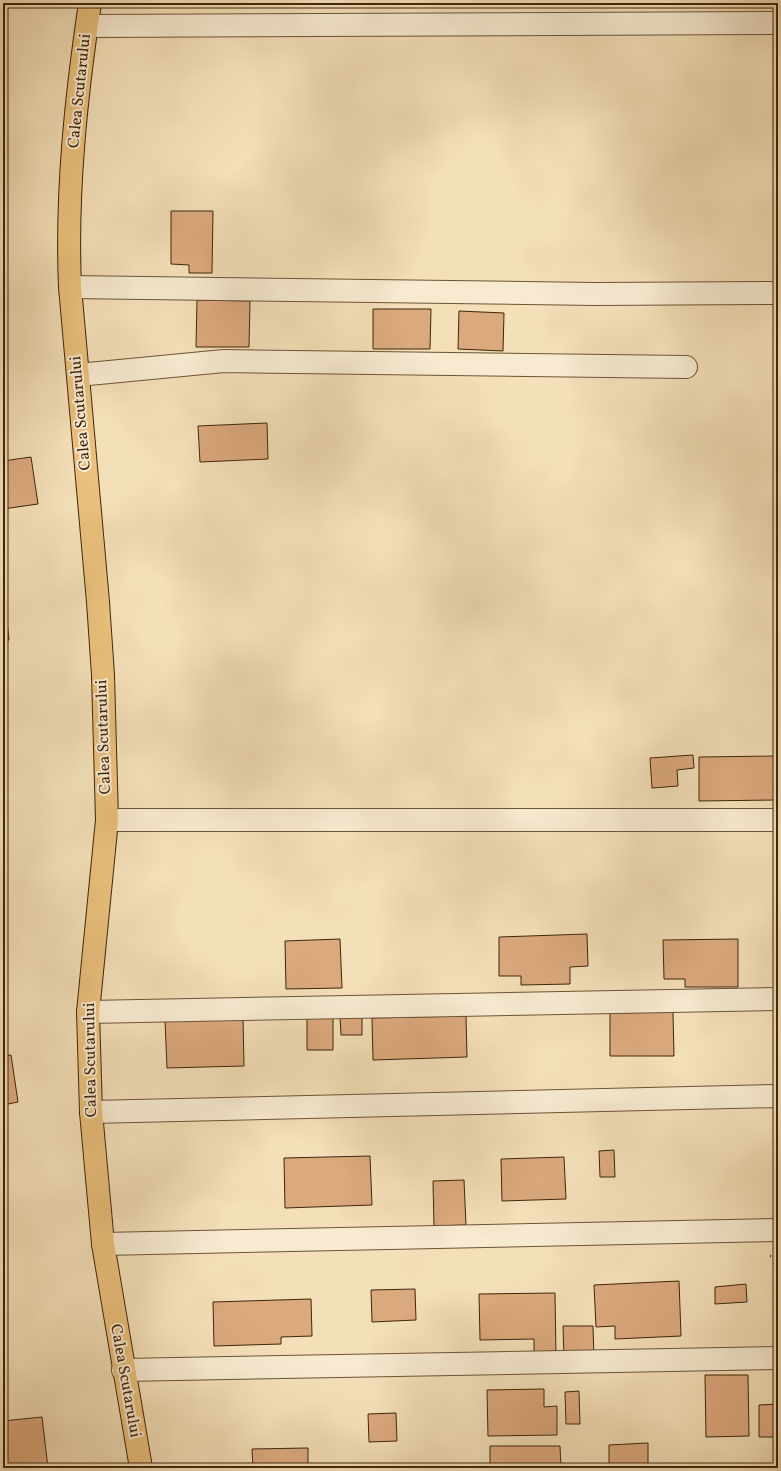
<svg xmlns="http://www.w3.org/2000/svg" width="781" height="1471" font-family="Vollkorn,serif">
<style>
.building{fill:#dba97e;stroke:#40250b}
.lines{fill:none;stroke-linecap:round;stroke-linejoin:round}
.minor-casing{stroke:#6d5436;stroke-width:24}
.major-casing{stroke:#40250b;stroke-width:24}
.path{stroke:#40250b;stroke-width:2.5;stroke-dasharray:1 2;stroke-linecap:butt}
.minor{stroke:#f7ead1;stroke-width:22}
.major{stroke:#eac07c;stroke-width:22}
.labels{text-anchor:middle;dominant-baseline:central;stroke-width:4;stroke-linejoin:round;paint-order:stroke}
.street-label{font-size:16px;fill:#40250b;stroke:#f7ead1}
</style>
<rect width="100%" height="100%" fill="#f3dfb8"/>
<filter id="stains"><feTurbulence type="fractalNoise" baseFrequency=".005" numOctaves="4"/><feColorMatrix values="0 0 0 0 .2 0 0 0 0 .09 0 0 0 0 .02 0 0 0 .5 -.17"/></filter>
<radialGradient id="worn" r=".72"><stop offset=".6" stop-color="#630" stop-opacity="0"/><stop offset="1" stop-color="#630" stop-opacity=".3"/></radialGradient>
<!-- building -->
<g class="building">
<path d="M 171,211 L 213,211 L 212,273 L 189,273 L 189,265 L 171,264 Z"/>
<path d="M 197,300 L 250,301 L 249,347 L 196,347 Z"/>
<path d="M 373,309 L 431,309 L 430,349 L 373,349 Z"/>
<path d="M 459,311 L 504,313 L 503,351 L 458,349 Z"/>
<path d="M 267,423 L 268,459 L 200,462 L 198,426 Z"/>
<path d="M 31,457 L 38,504 L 3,509 L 3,461 Z"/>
<path d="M 7,621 L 9,640 L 3,641 L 3,622 Z"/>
<path d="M 693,755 L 694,768 L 677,770 L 678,786 L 652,788 L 650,758 Z"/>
<path d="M 774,756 L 775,800 L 699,801 L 699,757 Z"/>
<path d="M 587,934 L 588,966 L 570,967 L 570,984 L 521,985 L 521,976 L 499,976 L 499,937 Z"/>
<path d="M 340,939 L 342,988 L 286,989 L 285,941 Z"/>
<path d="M 738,939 L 738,987 L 685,987 L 685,979 L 664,979 L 663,940 Z"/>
<path d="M 673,1012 L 674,1056 L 610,1056 L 610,1013 Z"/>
<path d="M 362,1016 L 362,1035 L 341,1035 L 340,1017 Z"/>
<path d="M 466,1016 L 467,1057 L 373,1060 L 372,1018 Z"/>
<path d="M 333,1017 L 333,1050 L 307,1050 L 307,1018 Z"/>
<path d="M 243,1018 L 244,1066 L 167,1068 L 165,1020 Z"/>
<path d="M 11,1055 L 18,1102 L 3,1105 L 3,1056 Z"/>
<path d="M 614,1150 L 615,1177 L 600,1177 L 599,1151 Z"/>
<path d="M 370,1156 L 372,1205 L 285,1208 L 284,1158 Z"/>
<path d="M 564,1157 L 566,1199 L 502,1201 L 501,1159 Z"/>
<path d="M 464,1180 L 466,1225 L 434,1226 L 433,1181 Z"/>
<path d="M 679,1281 L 681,1336 L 615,1339 L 615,1326 L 596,1327 L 594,1285 Z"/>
<path d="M 746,1284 L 747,1302 L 715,1304 L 715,1287 Z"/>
<path d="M 415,1289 L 416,1320 L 372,1322 L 371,1290 Z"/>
<path d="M 555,1293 L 556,1359 L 534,1359 L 534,1339 L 480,1340 L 479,1294 Z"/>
<path d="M 311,1299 L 312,1336 L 281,1337 L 281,1344 L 214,1346 L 213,1302 Z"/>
<path d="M 563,1326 L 593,1326 L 594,1357 L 564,1358 Z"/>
<rect x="775" y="1370" width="3" height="21"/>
<path d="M 705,1375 L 748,1375 L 749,1436 L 706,1437 Z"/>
<path d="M 544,1389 L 544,1407 L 557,1406 L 557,1435 L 488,1436 L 487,1390 Z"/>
<path d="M 579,1391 L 580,1424 L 566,1424 L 565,1392 Z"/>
<path d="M 778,1404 L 778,1437 L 759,1437 L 759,1405 Z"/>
<path d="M 396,1413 L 397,1441 L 369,1442 L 368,1414 Z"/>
<path d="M 42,1417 L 48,1468 L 3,1468 L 3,1421 Z"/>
<path d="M 648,1443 L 648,1466 L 609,1467 L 609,1445 Z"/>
<path d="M 490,1446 L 560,1446 L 561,1468 L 490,1468 Z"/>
<path d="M 308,1448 L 308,1468 L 253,1468 L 252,1449 Z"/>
</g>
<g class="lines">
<defs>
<g id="minor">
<path d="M 87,26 L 778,23"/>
<path d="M 70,287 L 595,294 L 778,293"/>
<path d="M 78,375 L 224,361 L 686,367"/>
<path d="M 107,820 L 778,820"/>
<path d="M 88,1012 L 778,999"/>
<path d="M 91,1112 L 778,1096"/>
<path d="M 103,1244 L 778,1230"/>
<path d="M 123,1370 L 778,1358"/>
</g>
<path id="major" d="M 90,3 C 76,97 66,192 70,287 L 98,602 L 103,675 L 107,820 L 88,1012 L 91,1112 L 103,1244 L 141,1468"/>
</defs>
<!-- minor casing -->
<use href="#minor" class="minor-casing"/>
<!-- major casing -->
<use href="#major" class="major-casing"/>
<!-- path -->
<path class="path" d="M 770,1256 L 778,1257"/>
<!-- minor -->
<use href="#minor" class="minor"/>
<!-- major -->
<use href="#major" class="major"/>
</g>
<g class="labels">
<!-- street labels -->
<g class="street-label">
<text transform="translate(80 91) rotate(-84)">Calea Scutarului</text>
<text transform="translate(81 413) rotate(-95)">Calea Scutarului</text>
<text transform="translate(104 737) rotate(-92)">Calea Scutarului</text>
<text transform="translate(91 1060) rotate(-91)">Calea Scutarului</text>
<text transform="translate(125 1381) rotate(80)">Calea Scutarului</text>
</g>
</g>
<!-- margin -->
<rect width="781" height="1471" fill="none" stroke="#f3dfb8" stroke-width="16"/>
<rect x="4" y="4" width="773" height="1463" fill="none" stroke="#40250b" stroke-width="2"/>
<rect x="8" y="8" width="765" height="1455" fill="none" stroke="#40250b"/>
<rect width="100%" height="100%" filter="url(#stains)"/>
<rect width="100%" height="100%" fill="url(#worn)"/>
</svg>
